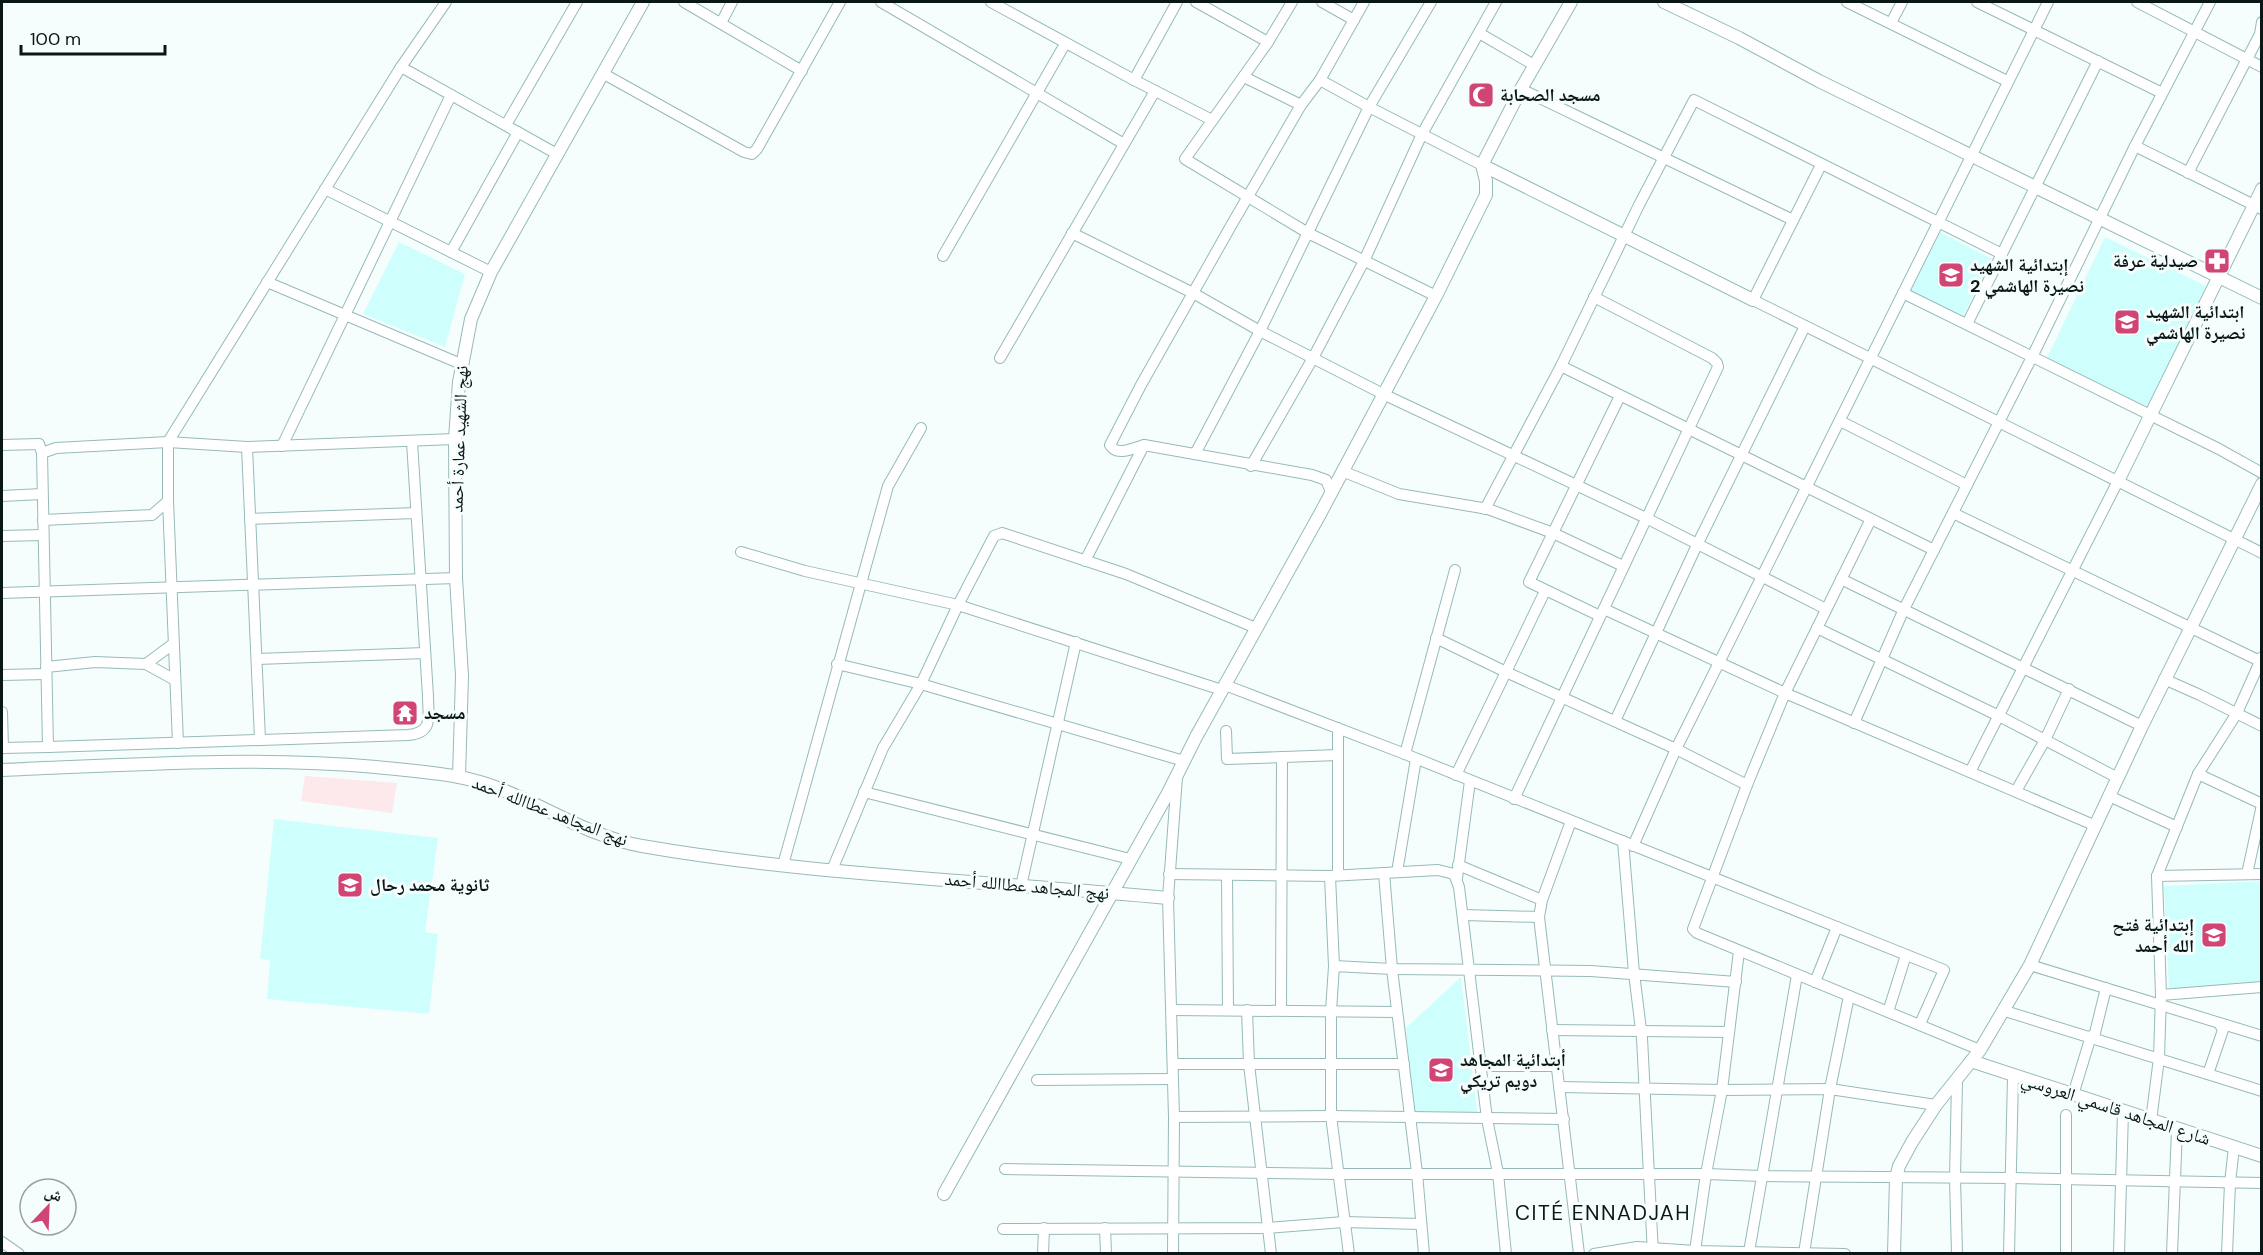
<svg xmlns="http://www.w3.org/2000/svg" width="2263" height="1255" font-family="'DM Sans','Noto Naskh Arabic',sans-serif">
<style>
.built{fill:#cffffd}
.green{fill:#fde8ec}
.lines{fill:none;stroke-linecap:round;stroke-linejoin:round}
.minor-casing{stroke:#96bab9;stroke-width:12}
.tertiary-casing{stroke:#96bab9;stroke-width:14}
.minor{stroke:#fff;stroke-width:10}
.tertiary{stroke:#fff;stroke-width:12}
.labels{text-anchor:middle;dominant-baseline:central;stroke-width:6;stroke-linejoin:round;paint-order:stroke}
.poi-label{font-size:18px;font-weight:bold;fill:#0a1717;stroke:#f6fdfd;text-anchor:start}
.street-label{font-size:18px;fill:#0a1717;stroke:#f6fdfd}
.quarter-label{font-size:21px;letter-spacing:1.5px;fill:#0a1717;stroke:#f6fdfd}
</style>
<rect width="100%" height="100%" fill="#f6fdfd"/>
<!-- built -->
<g class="built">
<path d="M 1940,232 L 1992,259 L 1962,318 L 1910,292 Z"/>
<path d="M 2105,237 L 2206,286 L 2148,407 L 2047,358 Z"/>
<path d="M 399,242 L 465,274 L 445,347 L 363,314 Z"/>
<path d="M 274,819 L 438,838 L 425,932 L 438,934 L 429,1014 L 267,999 L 270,960 L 260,959 Z"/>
<path d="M 2261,881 L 2261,984 L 2169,990 L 2164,886 Z"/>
<path d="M 1461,977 L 1477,1112 L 1413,1113 L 1406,1028 Z"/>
</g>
<!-- green -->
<path class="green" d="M 305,776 L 397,783 L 392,813 L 301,801 Z"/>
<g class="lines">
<defs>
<g id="minor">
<path d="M 684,2 L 802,71"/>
<path d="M 881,2 L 1124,144"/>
<path d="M 991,2 L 1134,80"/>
<path d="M 1177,2 L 1134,80 L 1212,120"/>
<path d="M 1196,2 L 1268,42"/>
<path d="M 1292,2 L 1268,42 L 1185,159 L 1308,233 L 1436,296"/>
<path d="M 1322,2 L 1354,20"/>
<path d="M 1847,2 L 2007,81"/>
<path d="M 1977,2 L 2162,93"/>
<path d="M 2137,2 L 2262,67"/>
<path d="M 721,23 L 732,2"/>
<path d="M 1891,23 L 1902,2"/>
<path d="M 1479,33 L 1534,65"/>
<path d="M 401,67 L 557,154"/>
<path d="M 604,74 L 744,152 L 752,154 L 757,149 L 840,2"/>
<path d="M 1244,77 L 1301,105"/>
<path d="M 1320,80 L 1369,107 L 1482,165"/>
<path d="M 1521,89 L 1793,220"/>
<path d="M 506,125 L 577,2"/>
<path d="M 2135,146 L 2262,209"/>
<path d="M 1821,165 L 1753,300 L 2262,553"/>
<path d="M 2188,173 L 2260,34 L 2262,22"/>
<path d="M 325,189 L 491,272"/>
<path d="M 1072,233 L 1193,293 L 1260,331 L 1383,394 L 1646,518 L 1826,609"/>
<path d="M 451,252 L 518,132"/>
<path d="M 943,256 L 1065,44"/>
<path d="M 267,282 L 461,364"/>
<path d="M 1903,293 L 2219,449 L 2262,473"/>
<path d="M 1967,324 L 2098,61"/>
<path d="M 1000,358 L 1155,91"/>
<path d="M 1561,366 L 1934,550"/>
<path d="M 1840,421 L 1967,485"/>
<path d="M 412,442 L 428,696 C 428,716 434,733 408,735 L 48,747 L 42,453 L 56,448 L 168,442 L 247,447 L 455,439"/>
<path d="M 2,445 L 39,444 L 42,453"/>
<path d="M 282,446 L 451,95"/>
<path d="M 247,447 L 260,739"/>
<path d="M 1195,454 L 1260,331 L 1369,107 L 1431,2"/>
<path d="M 1251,466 L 1313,358 L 1364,261 L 1422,134 L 1496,2"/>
<path d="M 1342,471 L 1399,494 L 1488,509 L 1553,533 L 1623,566"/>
<path d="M 1331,492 L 1326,480 L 1312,475 L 1144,445 C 1133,448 1117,457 1110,445 L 1141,385 L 1232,224 L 1301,105 L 1320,80 L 1364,2"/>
<path d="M 2,496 L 42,494"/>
<path d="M 1485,509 L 1561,366 L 1639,205 L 1694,100 L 2002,254"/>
<path d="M 1953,513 L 2262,662"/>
<path d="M 250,519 L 416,513"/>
<path d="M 1871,519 L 1785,693 L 1747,785 L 1693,929 L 1697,933 L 1980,1050"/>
<path d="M 43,520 L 152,515 L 168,501"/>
<path d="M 2,536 L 43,535"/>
<path d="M 741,552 L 805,571 L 958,605 L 1222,690"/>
<path d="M 1085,561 L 1144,445"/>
<path d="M 1841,579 L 2142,726"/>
<path d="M 2,593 L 456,578"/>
<path d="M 1604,609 L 1785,693 L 2096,826"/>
<path d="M 1600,616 L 1529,582 L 1620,396"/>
<path d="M 1817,628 L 1999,716 L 2118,778"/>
<path d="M 1436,638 L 1506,672 L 1545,591"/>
<path d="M 257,659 L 425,653"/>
<path d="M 146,664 L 175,680"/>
<path d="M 837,664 L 921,684 L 1184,761"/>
<path d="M 46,667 L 95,662 L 146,664 L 173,644"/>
<path d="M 2,675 L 46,674"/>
<path d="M 2164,679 L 2200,695 L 2262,726"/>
<path d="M 1225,685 L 1405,754 L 1944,970 L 1920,1024"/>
<path d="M 2,712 L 3,748"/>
<path d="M 1615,721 L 1697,545 L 1805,326"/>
<path d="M 1854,723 L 1904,609 L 2032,357 L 2135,146 L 2210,2"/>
<path d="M 1338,728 L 1338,875"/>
<path d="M 1226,731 L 1227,759 L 1338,755"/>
<path d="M 178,743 L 168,501 L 168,442 L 401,67 L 446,2"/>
<path d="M 2,748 L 48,747"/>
<path d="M 1405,754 L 1455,570"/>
<path d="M 1970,772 L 2118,481"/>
<path d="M 2198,774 L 2262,804"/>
<path d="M 1456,775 L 1506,672 L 1676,749 L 1747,785"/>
<path d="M 2016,791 L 2045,740 L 2069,689"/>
<path d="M 864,792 L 1130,859"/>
<path d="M 2109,796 L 2177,827"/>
<path d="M 1514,799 L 1718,367 L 1717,363 L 1712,358 L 1594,297"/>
<path d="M 1571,821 L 1542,900 L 1539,917 L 1579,1254"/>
<path d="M 1623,841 L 1634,973 L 1642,1038 L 1653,1254"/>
<path d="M 1633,846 L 1676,749 L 2048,2"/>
<path d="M 783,865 L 888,486 L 921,428"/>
<path d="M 1458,865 L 1542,900"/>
<path d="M 832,870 L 883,748 L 921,684 L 958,605 L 994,536 L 1002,533 L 1126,574 L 1256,628"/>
<path d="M 1397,872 L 1416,759"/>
<path d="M 1384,873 L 1392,969 L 1417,1173 L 1424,1254"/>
<path d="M 1169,874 L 1330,876 L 1438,870 L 1454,874 L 1459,887 L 1487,1119 L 1498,1173 L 1506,1254"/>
<path d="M 2247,874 L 2262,805"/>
<path d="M 1227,875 L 1228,1010"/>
<path d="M 1330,876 L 1334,966"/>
<path d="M 2157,876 L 2262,874"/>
<path d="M 1457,878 L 1470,781"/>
<path d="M 1021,886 L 1076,642"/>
<path d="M 1463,915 L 1539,917"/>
<path d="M 2030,965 L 2262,1036"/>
<path d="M 1815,982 L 1837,927"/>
<path d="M 2161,995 L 2262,987"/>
<path d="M 1172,1010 L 1397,1012"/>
<path d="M 1247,1010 L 1249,1064 L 1271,1254"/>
<path d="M 1281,1010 L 1282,757"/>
<path d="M 2005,1011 L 2262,1091"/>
<path d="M 1888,1012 L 1906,955"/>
<path d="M 1552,1030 L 1729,1032"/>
<path d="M 2094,1037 L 2106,988"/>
<path d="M 1174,1064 L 1404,1064"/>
<path d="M 1481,1066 L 1556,1066"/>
<path d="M 2208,1074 L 2223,1030 L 2219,1023"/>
<path d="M 1037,1080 L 1173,1079"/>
<path d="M 1559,1087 L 1722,1090 L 1830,1089 L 1936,1105"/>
<path d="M 2073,1095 L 2091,1036"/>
<path d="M 2066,1115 L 2066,1254"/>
<path d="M 1174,1117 L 1331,1116 L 1564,1119"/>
<path d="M 2151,1121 L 2159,1058 L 2161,995 L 2157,876 L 2198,774 L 2237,713 L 2262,657"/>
<path d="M 1005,1169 L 1339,1174 L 1706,1174 L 1762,1176 L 2012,1178 L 2262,1183"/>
<path d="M 1105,1228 L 1106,1254"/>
<path d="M 1003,1229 L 1267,1228 L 1344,1222 L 1420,1224"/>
<path d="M 2,1242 L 19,1254"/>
<path d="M 1695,1251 L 1706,1174 L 1722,1090 L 1739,951"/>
<path d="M 1749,1252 L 1797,975"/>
<path d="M 1804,1253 L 1830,1089 L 1849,996"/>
<path d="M 1043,1254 L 1044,1228"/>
<path d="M 1173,1254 L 1174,1117 L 1168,898 L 1177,777"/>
<path d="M 1349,1254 L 1331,1116 L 1331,1011 L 1334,966 L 1392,969 L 1591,971 L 1736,982"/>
<path d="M 1594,1254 L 1637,1247 L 1695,1251 L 1845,1254"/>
<path d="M 1957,1254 L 1955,1178 L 1957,1080"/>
<path d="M 2009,1254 L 2013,1076"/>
<path d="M 2119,1254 L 2123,1111"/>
<path d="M 2172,1254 L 2177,1129"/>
<path d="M 2227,1254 L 2230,1183 L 2234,1147"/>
</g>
<g id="tertiary">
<path d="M 1664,2 L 1739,38 L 1819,81 L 2262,298"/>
<path d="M 1482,165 L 1753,300"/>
<path d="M 2118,481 L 2262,189"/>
<path d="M 2,770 C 126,765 252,756 376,767 C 403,770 432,772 459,777 C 524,789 577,835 642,846 C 815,876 993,881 1168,898"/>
<path d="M 459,777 L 462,676 L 456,578 L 455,439 L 459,382 L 471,319 L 491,272 L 643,2"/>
<path d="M 1971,1061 L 2262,1156"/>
<path d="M 944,1194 L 1168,793 L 1196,737 L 1320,514 L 1436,296 L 1486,195 L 1486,181 L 1482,165 L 1521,89 L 1571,2"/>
<path d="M 1894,1254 L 1896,1178 L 1899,1166 L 1912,1142 L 1936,1105 L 1980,1050 L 2030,965 L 2142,726 L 2262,484"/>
</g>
</defs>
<!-- minor casing -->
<use href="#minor" class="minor-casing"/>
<!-- tertiary casing -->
<use href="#tertiary" class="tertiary-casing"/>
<!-- minor -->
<use href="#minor" class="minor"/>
<!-- tertiary -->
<use href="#tertiary" class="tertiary"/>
</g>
<!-- icons -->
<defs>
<symbol id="mosque-square" viewBox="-11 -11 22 22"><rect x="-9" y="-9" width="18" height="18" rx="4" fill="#d14575" stroke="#f6fdfd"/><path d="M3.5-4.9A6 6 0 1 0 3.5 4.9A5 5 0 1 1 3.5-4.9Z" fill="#fff"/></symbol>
<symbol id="pharmacy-square" viewBox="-11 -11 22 22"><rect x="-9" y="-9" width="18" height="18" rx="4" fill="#d14575" stroke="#f6fdfd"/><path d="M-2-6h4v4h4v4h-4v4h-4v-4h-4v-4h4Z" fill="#fff"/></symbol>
<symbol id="school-square" viewBox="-11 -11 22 22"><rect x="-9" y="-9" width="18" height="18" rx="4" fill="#d14575" stroke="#f6fdfd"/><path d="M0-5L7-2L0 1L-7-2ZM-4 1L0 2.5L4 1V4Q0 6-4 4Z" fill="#fff"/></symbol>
<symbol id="temple-square" viewBox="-11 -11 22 22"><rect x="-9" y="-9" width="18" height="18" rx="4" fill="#d14575" stroke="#f6fdfd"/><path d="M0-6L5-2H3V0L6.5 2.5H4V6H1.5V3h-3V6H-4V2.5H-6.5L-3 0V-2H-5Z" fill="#fff"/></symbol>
</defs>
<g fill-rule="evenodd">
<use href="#mosque-square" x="1466" y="80" width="30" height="30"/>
<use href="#pharmacy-square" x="2202" y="246" width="30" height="30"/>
<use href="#school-square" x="1936" y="260" width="30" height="30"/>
<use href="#school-square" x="2112" y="307" width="30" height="30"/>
<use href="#temple-square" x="390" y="698" width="30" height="30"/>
<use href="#school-square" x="335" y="870" width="30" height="30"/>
<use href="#school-square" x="2199" y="920" width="30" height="30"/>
<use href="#school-square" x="1426" y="1055" width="30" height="30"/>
</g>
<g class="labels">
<!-- poi labels -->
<g class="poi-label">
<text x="1500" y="95">مسجد الصحابة</text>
<text x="2198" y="261" text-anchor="end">صيدلية عرفة</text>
<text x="1970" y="265">إبتدائية الشهيد<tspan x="1970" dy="21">نصيرة الهاشمي 2</tspan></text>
<text x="2146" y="312">ابتدائية الشهيد<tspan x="2146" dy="21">نصيرة الهاشمي</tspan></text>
<text x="424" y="713">مسجد</text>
<text x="370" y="885">ثانوية محمد رحال</text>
<text x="2194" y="925" text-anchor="end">إبتدائية فتح<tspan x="2194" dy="21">الله أحمد</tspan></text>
<text x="1460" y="1060">أبتدائية المجاهد<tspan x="1460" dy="21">دويم تريكي</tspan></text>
</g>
<!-- street labels -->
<g class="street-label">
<text transform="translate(459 439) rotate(-88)">نهج الشهيد عمارة أحمد</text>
<text transform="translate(550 811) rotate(21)">نهج المجاهد عطاالله أحمد</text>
<text transform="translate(1027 886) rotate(5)">نهج المجاهد عطاالله أحمد</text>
<text transform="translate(2116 1109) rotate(18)">شارع المجاهد قاسمي العروسي</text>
</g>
<!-- quarter labels -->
<g class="quarter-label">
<text x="1603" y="1213">CITÉ ENNADJAH</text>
</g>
</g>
<!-- border -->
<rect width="2263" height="1255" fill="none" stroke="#0a1717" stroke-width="6"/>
<!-- north arrow -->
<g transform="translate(48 1207) rotate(23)"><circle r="28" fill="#f6fdfd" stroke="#98a1a1" stroke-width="1.5"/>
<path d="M0-4.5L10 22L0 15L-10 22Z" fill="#d14575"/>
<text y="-9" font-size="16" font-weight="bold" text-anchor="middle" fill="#0a1717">ش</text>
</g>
<!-- scale -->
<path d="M21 45v9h144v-9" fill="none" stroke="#0a1717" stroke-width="3"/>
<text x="30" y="45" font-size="18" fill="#0a1717" stroke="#f6fdfd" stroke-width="4.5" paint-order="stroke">100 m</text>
</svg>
